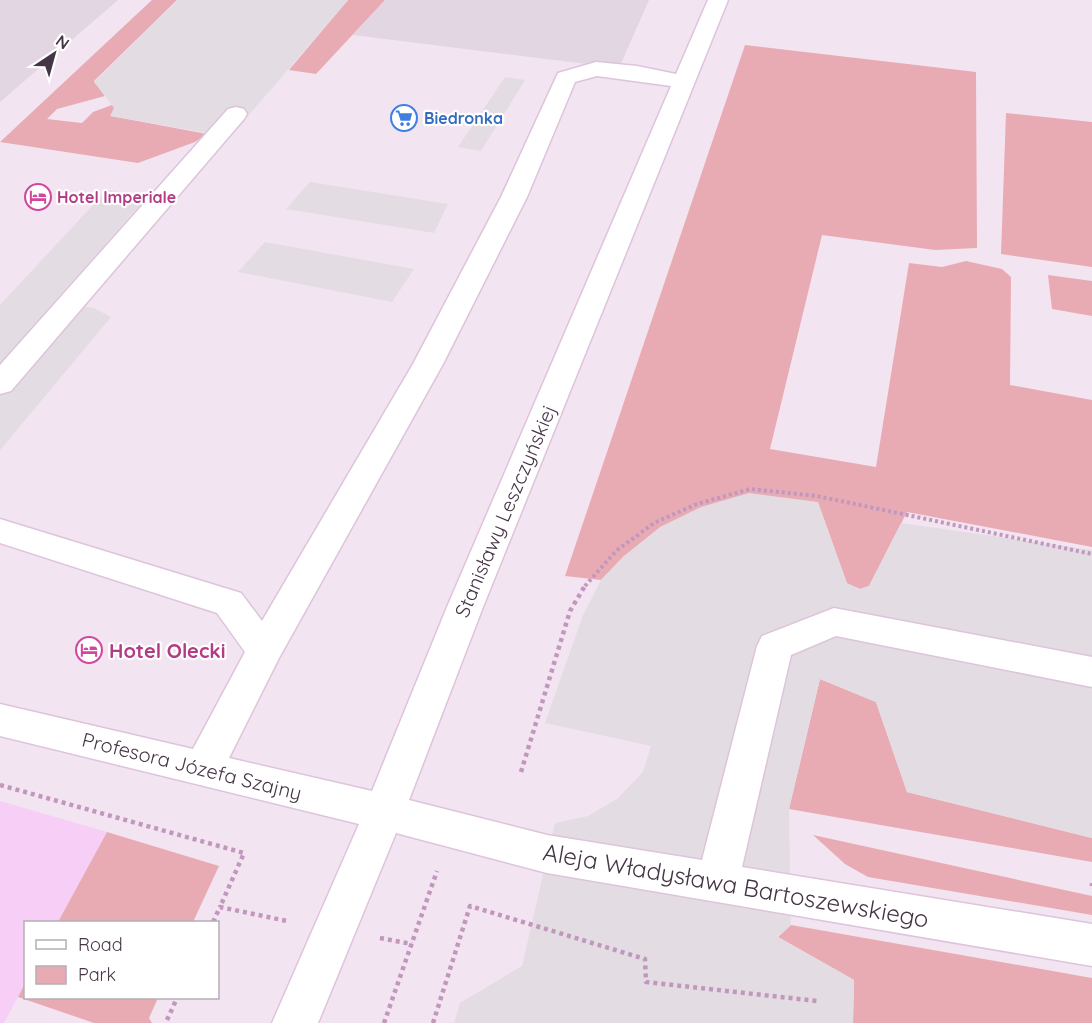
<svg xmlns="http://www.w3.org/2000/svg" width="1092" height="1023" font-family="Quicksand,sans-serif">
<style>
.commercial{fill:#f6cef6}
.industrial{fill:#e1d6e2}
.green{fill:#e9abb3}
.parking{fill:#e3dde3}
.lines{fill:none;stroke-linecap:round;stroke-linejoin:round}
.minor-casing{stroke:#ddc4db;stroke-width:3}
.path-far1{stroke:#c197be;stroke-width:4;stroke-dasharray:3 3;stroke-linecap:butt}
.path{stroke:#c197be;stroke-width:4.5;stroke-dasharray:4 4;stroke-linecap:butt}
.minor{fill:#fff;fill-rule:evenodd}
.labels{text-anchor:middle;dominant-baseline:central;stroke-width:4.5;stroke-linejoin:round;paint-order:stroke}
.far-shop-label{font-size:16px;font-weight:bold;fill:#366cbe;stroke:#fff;text-anchor:start}
.far-hotel-label{font-size:16px;font-weight:bold;fill:#b23c85;stroke:#fff;text-anchor:start}
.street-label{font-size:20px;fill:#453445;stroke:#fff}
.hotel-label{font-size:20px;font-weight:bold;fill:#b23c85;stroke:#fff;text-anchor:start}
.near-street-label{font-size:24px;fill:#453445;stroke:#fff}
</style>
<rect width="100%" height="100%" fill="#f3e4f1"/>
<!-- commercial -->
<path class="commercial" d="M 0,801 L 107,832 L 58,922 L 26,922 L 25,983 L 4,1023 L 0,1023 Z"/>
<!-- industrial -->
<g class="industrial">
<path d="M 0,0 L 118,0 L 0,102 Z"/>
<path d="M 385,0 L 649,0 L 619,68 L 353,35 Z"/>
</g>
<!-- green -->
<g class="green">
<path d="M 152,0 L 177,0 L 94,81 L 105,96 L 57,109 L 47,119 L 82,123 L 93,112 L 112,105 L 115,108 L 111,116 L 207,134 L 195,142 L 138,163 L 0,142 Z"/>
<path d="M 348,0 L 385,0 L 316,74 L 289,70 Z"/>
<path d="M 745,45 L 976,72 L 977,248 L 935,250 L 822,235 L 770,449 L 876,467 L 909,263 L 942,267 L 966,261 L 1002,269 L 1011,277 L 1010,385 L 1092,400 L 1092,547 L 907,512 L 869,586 L 860,589 L 847,584 L 818,503 L 624,556 L 601,580 L 565,576 Z"/>
<path d="M 1006,113 L 1092,122 L 1092,267 L 1001,254 Z"/>
<path d="M 1048,275 L 1092,281 L 1092,316 L 1052,309 Z"/>
<path d="M 820,679 L 876,702 L 907,792 L 1092,838 L 1092,862 L 789,809 Z"/>
<path d="M 107,832 L 219,866 L 193,922 L 58,922 Z"/>
<path d="M 813,835 L 1092,896 L 1092,915 L 868,877 L 845,864 Z"/>
<path d="M 791,925 L 1092,978 L 1092,1023 L 853,1023 L 854,980 L 778,937 Z"/>
<path d="M 25,983 L 26,998 L 158,998 L 149,1018 L 152,1023 L 94,1023 L 18,997 Z"/>
</g>
<!-- parking -->
<g class="parking">
<path d="M 177,0 L 348,0 L 230,137 L 110,116 L 114,108 L 94,82 Z"/>
<path d="M 505,77 L 525,80 L 481,151 L 458,147 Z"/>
<path d="M 310,182 L 448,204 L 434,233 L 286,209 Z"/>
<path d="M 107,190 L 148,196 L 54,302 L 94,308 L 111,317 L 0,450 L 0,305 Z"/>
<path d="M 265,242 L 414,269 L 392,302 L 238,272 Z"/>
<path d="M 749,493 L 818,502 L 847,583 L 860,589 L 869,586 L 901,523 L 1092,550 L 1092,838 L 907,792 L 876,702 L 820,679 L 789,809 L 791,925 L 778,937 L 854,980 L 853,1023 L 454,1023 L 460,1003 L 522,966 L 555,823 L 588,816 L 618,798 L 643,772 L 651,746 L 545,723 L 583,615 L 601,580 L 624,556 L 660,527 L 701,507 Z"/>
</g>
<g class="lines">
<defs>
<g id="minor">
<path d="M 708,0 L 728,0 L 483,607 L 409,800 L 547,835 L 702,860 L 757,646 L 762,636 L 834,608 L 1092,657 L 1092,687 L 836,636 L 791,655 L 742,867 L 1092,924 L 1092,966 L 547,873 L 396,833 L 318,1023 L 272,1023 L 359,824 L 0,736 L 0,704 L 193,749 L 245,652 L 217,613 L 0,543 L 0,519 L 241,593 L 262,621 L 413,364 L 501,197 L 558,73 L 596,62 L 637,66 L 676,74 ZM 597,76 L 671,86 L 447,607 L 372,791 L 229,758 L 279,658 L 443,364 L 527,197 L 575,82 Z"/>
<path d="M 236,107 L 244,109 L 247,114 L 244,119 L 11,391 L 0,394 L 0,365 L 228,109 Z"/>
</g>
</defs>
<!-- minor casing -->
<use href="#minor" class="minor-casing"/>
<!-- path-far1 -->
<path class="path-far1" d="M 585,586 L 616,551 L 654,523 L 697,504 L 750,489 L 817,496 L 1092,554"/>
<!-- path -->
<g class="path">
<path d="M 521,772 L 570,611 L 586,584"/>
<path d="M 0,785 L 244,853 L 220,907"/>
<path d="M 1092,883 L 1092,886"/>
<path d="M 213,922 L 220,907 L 287,921"/>
<path d="M 380,938 L 412,944"/>
<path d="M 167,1020 L 177,998"/>
<path d="M 384,1023 L 437,871"/>
<path d="M 433,1023 L 470,906 L 645,959 L 646,982 L 817,1001"/>
</g>
<!-- minor -->
<use href="#minor" class="minor"/>
</g>
<!-- icons -->
<defs>
<symbol id="supermarket-ring" viewBox="-11 -11 22 22"><circle r="9.5" fill="#fff" stroke="#3f7fe0" stroke-width="1.5"/><path d="M-6-5.5h2.5l.6 2H6L4.5 2H-2.5L-4.4-4H-6ZM-1.5 3.2a1.3 1.3 0 1 0 .1 0ZM3 3.2a1.3 1.3 0 1 0 .1 0Z" fill="#3f7fe0"/></symbol>
<symbol id="hotel-ring" viewBox="-11 -11 22 22"><circle r="9.5" fill="#fff" stroke="#d1479c" stroke-width="1.5"/><path d="M-6-4.5h1.5V1H6V5H4.5V3h-9V5H-6ZM-4 0a1.8 1.8 0 1 1 3.6 0ZM.5 0V-2.5h3Q6-2.5 6 0Z" fill="#d1479c"/></symbol>
</defs>
<g fill-rule="evenodd">
<use href="#supermarket-ring" x="389" y="103" width="30" height="30"/>
<use href="#hotel-ring" x="23" y="182" width="30" height="30"/>
<use href="#hotel-ring" x="74" y="635" width="30" height="30"/>
</g>
<g class="labels">
<!-- far-shop labels -->
<g class="far-shop-label">
<text x="424" y="118">Biedronka</text>
</g>
<!-- far-hotel labels -->
<g class="far-hotel-label">
<text x="57" y="197">Hotel Imperiale</text>
</g>
<!-- street labels -->
<g class="street-label">
<text transform="translate(505 511) rotate(-67)">Stanisławy Leszczyńskiej</text>
<text transform="translate(192 766) rotate(14)">Profesora Józefa Szajny</text>
</g>
<!-- hotel labels -->
<g class="hotel-label">
<text x="109" y="650">Hotel Olecki</text>
</g>
<!-- near-street labels -->
<g class="near-street-label">
<text transform="translate(736 885) rotate(10)">Aleja Władysława Bartoszewskiego</text>
</g>
</g>
<!-- legend -->
<rect x="24" y="921" width="195" height="78" fill="#ffffff" stroke="#b5aeb5" stroke-width="1.5"/>
<rect x="36" y="940" width="30" height="9" fill="#ffffff" stroke="#b5aeb5" stroke-width="1.5"/>
<text x="78" y="951" font-size="18" fill="#453445">Road</text>
<rect x="36" y="966" width="30" height="18" fill="#e9abb3" stroke="#b5aeb5" stroke-width="1.5"/>
<text x="78" y="981" font-size="18" fill="#453445">Park</text>
<!-- north arrow -->
<g transform="translate(54 54) rotate(36)" stroke="#ffffff" stroke-width="4.5" paint-order="stroke">
<path d="M0-4.5L10 22L0 15L-10 22Z" fill="#453445"/>
<text y="-9" font-size="16" font-weight="bold" text-anchor="middle" fill="#453445">N</text>
</g>
</svg>
